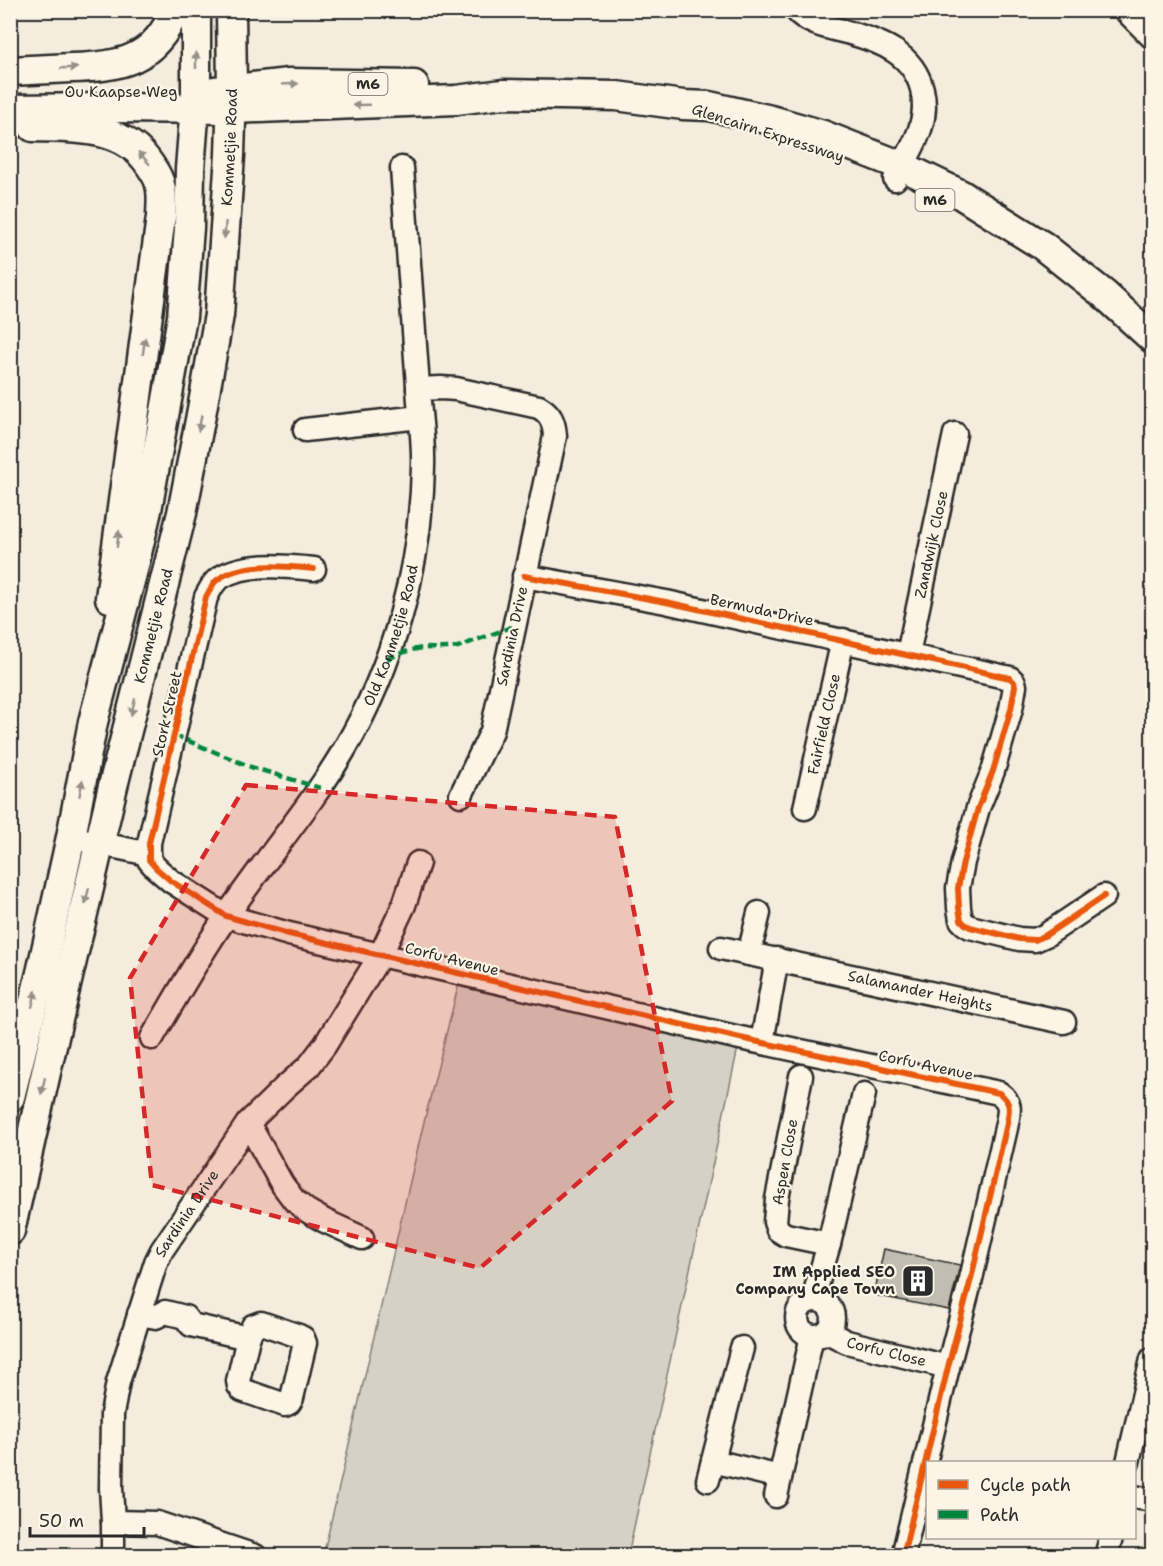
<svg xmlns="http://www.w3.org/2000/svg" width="1163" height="1566" font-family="'Shantell Sans',sans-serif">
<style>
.green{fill:#d6d1c4;stroke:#807e78;stroke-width:1.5}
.building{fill:#c2bdb1;stroke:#2b2b2b;stroke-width:1.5}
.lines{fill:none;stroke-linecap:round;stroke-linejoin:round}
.minor-casing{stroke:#2b2b2b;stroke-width:27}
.major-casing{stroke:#2b2b2b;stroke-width:33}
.minor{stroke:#fcf5e5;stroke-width:22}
.major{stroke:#fcf5e5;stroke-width:28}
.quiet{stroke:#00873e;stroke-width:4.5;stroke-dasharray:9 4.5;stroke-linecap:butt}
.cycleway-casing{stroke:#fcf5e5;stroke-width:10}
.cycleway{stroke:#e8590c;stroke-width:6}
.oneway{fill:#949088}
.marked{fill:#d62828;fill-opacity:0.2;stroke:#d62828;stroke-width:4.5;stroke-dasharray:12 8;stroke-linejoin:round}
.labels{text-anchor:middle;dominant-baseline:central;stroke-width:4.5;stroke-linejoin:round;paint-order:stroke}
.shield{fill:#fcf5e5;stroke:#6a6863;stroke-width:1.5}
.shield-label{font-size:14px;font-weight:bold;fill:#2b2b2b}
.street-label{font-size:15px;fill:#2b2b2b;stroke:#fcf5e5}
.poi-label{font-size:15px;font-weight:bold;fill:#2b2b2b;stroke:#fcf5e5;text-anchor:end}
</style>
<rect width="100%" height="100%" fill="#f4edde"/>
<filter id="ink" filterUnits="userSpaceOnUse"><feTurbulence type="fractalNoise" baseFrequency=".0167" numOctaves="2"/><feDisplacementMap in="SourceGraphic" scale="12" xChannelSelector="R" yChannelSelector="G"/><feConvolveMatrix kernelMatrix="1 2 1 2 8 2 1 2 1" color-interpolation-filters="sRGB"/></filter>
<g filter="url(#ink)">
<!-- green -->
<path class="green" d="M 459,983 L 739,1043 L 628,1555 L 323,1556 L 422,1130 Z"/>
<!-- building -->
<path class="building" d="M 884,1249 L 960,1265 L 949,1310 L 874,1295 Z"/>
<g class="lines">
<defs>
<g id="minor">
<path d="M 796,10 C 808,25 832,28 850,33 C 882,42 913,54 922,89 C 925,102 925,113 921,126 C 916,144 904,162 895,179"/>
<path d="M 1125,10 L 1152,37"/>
<path d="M 418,389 L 441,388 L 456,389 L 539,407 C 551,414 554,422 555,436 L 492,731 L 461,795"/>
<path d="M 305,430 L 420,417"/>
<path d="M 314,569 C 287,566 238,561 216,581 C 212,585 209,592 206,597 L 149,843 L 149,860 L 156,868 L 171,881 L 226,916 L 289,934 L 740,1038 L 999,1093 C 1013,1103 1009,1112 1006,1128 L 971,1279 L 948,1367 L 903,1556"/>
<path d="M 524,576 L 666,602 L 1010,678 L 1014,682 L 1015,686 L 1011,709 L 993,771 L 978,808 L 963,862 L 958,888 L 959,908 L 961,920 L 965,924 L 970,927 L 1019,939 L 1035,940 L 1046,935 L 1104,896"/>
<path id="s1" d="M 908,654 L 955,434"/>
<path id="s2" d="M 805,808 L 843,640"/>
<path d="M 83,840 L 149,854"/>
<path id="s3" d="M 721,948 L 1064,1022"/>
<path d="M 749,954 L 759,913"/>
<path id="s4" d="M 152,1038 C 176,997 199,956 226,917 C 264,860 309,809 344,750 C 394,665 421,566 423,466 C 424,439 419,412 418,386 C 413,313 407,241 402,168"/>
<path d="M 762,1042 L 777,959"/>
<path d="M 801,1076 L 777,1199 L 775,1222 L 778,1230 L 786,1235 L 829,1244"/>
<path d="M 248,1123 L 282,1184 L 294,1200 L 306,1210 L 325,1221 L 362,1238"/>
<path d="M 813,1299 L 829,1244 L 864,1094"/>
<circle cx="815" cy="1318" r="18"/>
<path d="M 139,1314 L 156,1317 L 165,1312 L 185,1317 L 191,1325 L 248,1338"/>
<path d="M 261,1323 L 299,1336 L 303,1338 L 305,1343 L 292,1398 L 289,1403 L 285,1405 L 242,1390 L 239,1386 L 238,1381 L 248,1338 L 253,1326 Z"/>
<path id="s5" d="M 827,1332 L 847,1342 L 948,1367"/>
<path d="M 713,1461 L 780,1477"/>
<path d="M 1128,1462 L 1152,1359"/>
<path d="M 708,1480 L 742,1348"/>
<path d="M 776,1496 L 812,1336"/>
<path d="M 1134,1497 L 1152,1500"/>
<path d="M 113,1522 L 157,1523 L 255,1556"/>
<path id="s6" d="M 113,1556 L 113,1522 L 111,1488 L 112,1414 L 118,1382 L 156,1262 L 162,1250 L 248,1123 L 285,1087 L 309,1066 L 325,1045 L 381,954 L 404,905 L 418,863"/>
<path d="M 1106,1556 L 1111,1538"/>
</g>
<g id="major">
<path d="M 10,71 C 31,70 51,69 71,68 C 119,67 155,61 175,10"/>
<path d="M 215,91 L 289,83 L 414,85"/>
<path d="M 10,109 L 106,108 L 232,109 L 456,100 L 503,94 L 616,96 L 683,105 L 709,106 L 771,120 L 823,135 L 902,166 L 960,194 L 1043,246 L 1105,295 L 1152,338"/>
<path d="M 33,127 C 75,128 124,125 150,165 C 154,171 159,178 160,185 C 163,195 161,207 161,217 L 110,598"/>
<path d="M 10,1097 L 41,973 L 71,837 L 93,722 L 134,566 L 147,510 L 182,317 L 189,228 L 190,169 L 196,92 L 196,10"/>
<path id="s7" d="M 10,1231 L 57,1024 L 113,786 L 182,513 L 201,415 L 219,315 L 230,155 L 232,90 L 231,10"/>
</g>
</defs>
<!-- minor casing -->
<use href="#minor" class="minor-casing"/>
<!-- major casing -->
<use href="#major" class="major-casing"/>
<!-- minor -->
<use href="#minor" class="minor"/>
<!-- major -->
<use href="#major" class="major"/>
<!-- quiet -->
<g class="quiet">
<path d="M 387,659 C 399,654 411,649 424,648 C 436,648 447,649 458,647 L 514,626"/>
<path d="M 174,735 L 251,767 L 320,788"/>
</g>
<defs>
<g id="cycleway">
<path d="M 314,569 C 287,566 238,561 216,581 C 212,585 209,592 206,597 L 149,843 L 149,860 L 156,868 L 171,881 L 226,916 L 289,934 L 740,1038 L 999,1093 C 1013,1103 1009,1112 1006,1128 L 971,1279 L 948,1367 L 903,1556"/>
<path d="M 524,576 L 666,602 L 1010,678 L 1014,682 L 1015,686 L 1011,709 L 993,771 L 978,808 L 963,862 L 958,888 L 959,908 L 961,920 L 965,924 L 970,927 L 1019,939 L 1035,940 L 1046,935 L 1104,896"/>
</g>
</defs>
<!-- cycleway casing -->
<use href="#cycleway" class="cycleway-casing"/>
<!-- cycleway -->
<use href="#cycleway" class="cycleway"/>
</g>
<!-- one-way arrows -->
<defs><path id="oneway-solid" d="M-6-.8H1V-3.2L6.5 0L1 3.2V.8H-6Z" transform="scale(1.5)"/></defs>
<g class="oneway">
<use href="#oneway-solid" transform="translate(196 60) rotate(-90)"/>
<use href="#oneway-solid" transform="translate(69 68) rotate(-2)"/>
<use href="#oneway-solid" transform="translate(290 84) rotate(-3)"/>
<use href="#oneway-solid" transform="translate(361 105) rotate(178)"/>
<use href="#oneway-solid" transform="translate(144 158) rotate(-132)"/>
<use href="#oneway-solid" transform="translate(225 230) rotate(94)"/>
<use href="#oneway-solid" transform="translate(144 346) rotate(-82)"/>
<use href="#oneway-solid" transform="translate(200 423) rotate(101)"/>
<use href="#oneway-solid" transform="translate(118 539) rotate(-82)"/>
<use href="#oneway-solid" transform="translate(133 707) rotate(104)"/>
<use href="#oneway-solid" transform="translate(81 788) rotate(-79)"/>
<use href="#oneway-solid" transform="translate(87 896) rotate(104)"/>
<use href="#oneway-solid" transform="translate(34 999) rotate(-76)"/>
<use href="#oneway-solid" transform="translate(43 1086) rotate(103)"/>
</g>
</g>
<!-- marked area -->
<path class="marked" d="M 246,785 L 615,817 L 672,1101 L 480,1268 L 152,1185 L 130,978 Z"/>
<!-- icons -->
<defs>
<symbol id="building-square" viewBox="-11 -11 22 22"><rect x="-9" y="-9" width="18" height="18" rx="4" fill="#2b2b2b" stroke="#fcf5e5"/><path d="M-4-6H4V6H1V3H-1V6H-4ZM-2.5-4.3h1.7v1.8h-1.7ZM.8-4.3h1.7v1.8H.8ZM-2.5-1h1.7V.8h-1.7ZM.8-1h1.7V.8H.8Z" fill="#fff"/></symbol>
</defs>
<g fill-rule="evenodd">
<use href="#building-square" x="899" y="1262" width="38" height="38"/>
</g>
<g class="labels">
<!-- shield labels -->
<g class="shield">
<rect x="348.5" y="73" width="39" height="22" rx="4.5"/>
<rect x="915.5" y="189" width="39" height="22" rx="4.5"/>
</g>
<g class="shield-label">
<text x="368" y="84">M6</text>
<text x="935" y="200">M6</text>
</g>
<!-- street labels -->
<g class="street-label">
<text x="121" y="92">Ou Kaapse Weg</text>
<text transform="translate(768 133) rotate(18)">Glencairn Expressway</text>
<text stroke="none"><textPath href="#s7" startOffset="1108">Kommetjie Road</textPath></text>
<text stroke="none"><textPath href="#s1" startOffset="112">Zandwijk Close</textPath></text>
<text transform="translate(762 610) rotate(12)">Bermuda Drive</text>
<text stroke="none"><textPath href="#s7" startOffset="622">Kommetjie Road</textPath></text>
<text stroke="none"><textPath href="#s4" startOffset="471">Old Kommetjie Road</textPath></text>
<text transform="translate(512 636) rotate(-78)">Sardinia Drive</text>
<text transform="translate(167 714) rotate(-77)">Stork Street</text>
<text stroke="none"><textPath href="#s2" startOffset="86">Fairfield Close</textPath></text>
<text transform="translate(452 959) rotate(14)">Corfu Avenue</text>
<text stroke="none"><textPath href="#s3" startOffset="204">Salamander Heights</textPath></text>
<text transform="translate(926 1065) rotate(12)">Corfu Avenue</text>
<text transform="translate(785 1162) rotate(-80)">Aspen Close</text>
<text stroke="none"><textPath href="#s6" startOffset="358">Sardinia Drive</textPath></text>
<text stroke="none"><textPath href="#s5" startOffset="63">Corfu Close</textPath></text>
</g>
<!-- poi labels -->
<g class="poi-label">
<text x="895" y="1272">IM Applied SEO<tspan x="895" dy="17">Company Cape Town</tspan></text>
</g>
</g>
<!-- margin -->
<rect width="1163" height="1566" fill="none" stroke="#fcf5e5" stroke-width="36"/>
<rect x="18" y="18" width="1127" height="1530" fill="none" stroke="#2b2b2b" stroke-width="2" filter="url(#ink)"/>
<!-- legend -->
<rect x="926" y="1461" width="210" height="78" fill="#fcf5e5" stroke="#a8a49b" stroke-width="1.5"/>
<rect x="938" y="1480" width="30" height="9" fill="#e8590c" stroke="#a8a49b" stroke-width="1.5"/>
<text x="980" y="1491" font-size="18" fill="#2b2b2b">Cycle path</text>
<rect x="938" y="1510" width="30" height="9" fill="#00873e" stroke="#a8a49b" stroke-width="1.5"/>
<text x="980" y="1521" font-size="18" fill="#2b2b2b">Path</text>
<!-- scale -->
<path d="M30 1527v9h114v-9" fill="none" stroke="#2b2b2b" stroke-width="3"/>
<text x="39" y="1527" font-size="18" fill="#2b2b2b" stroke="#fcf5e5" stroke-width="4.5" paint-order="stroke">50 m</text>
</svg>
